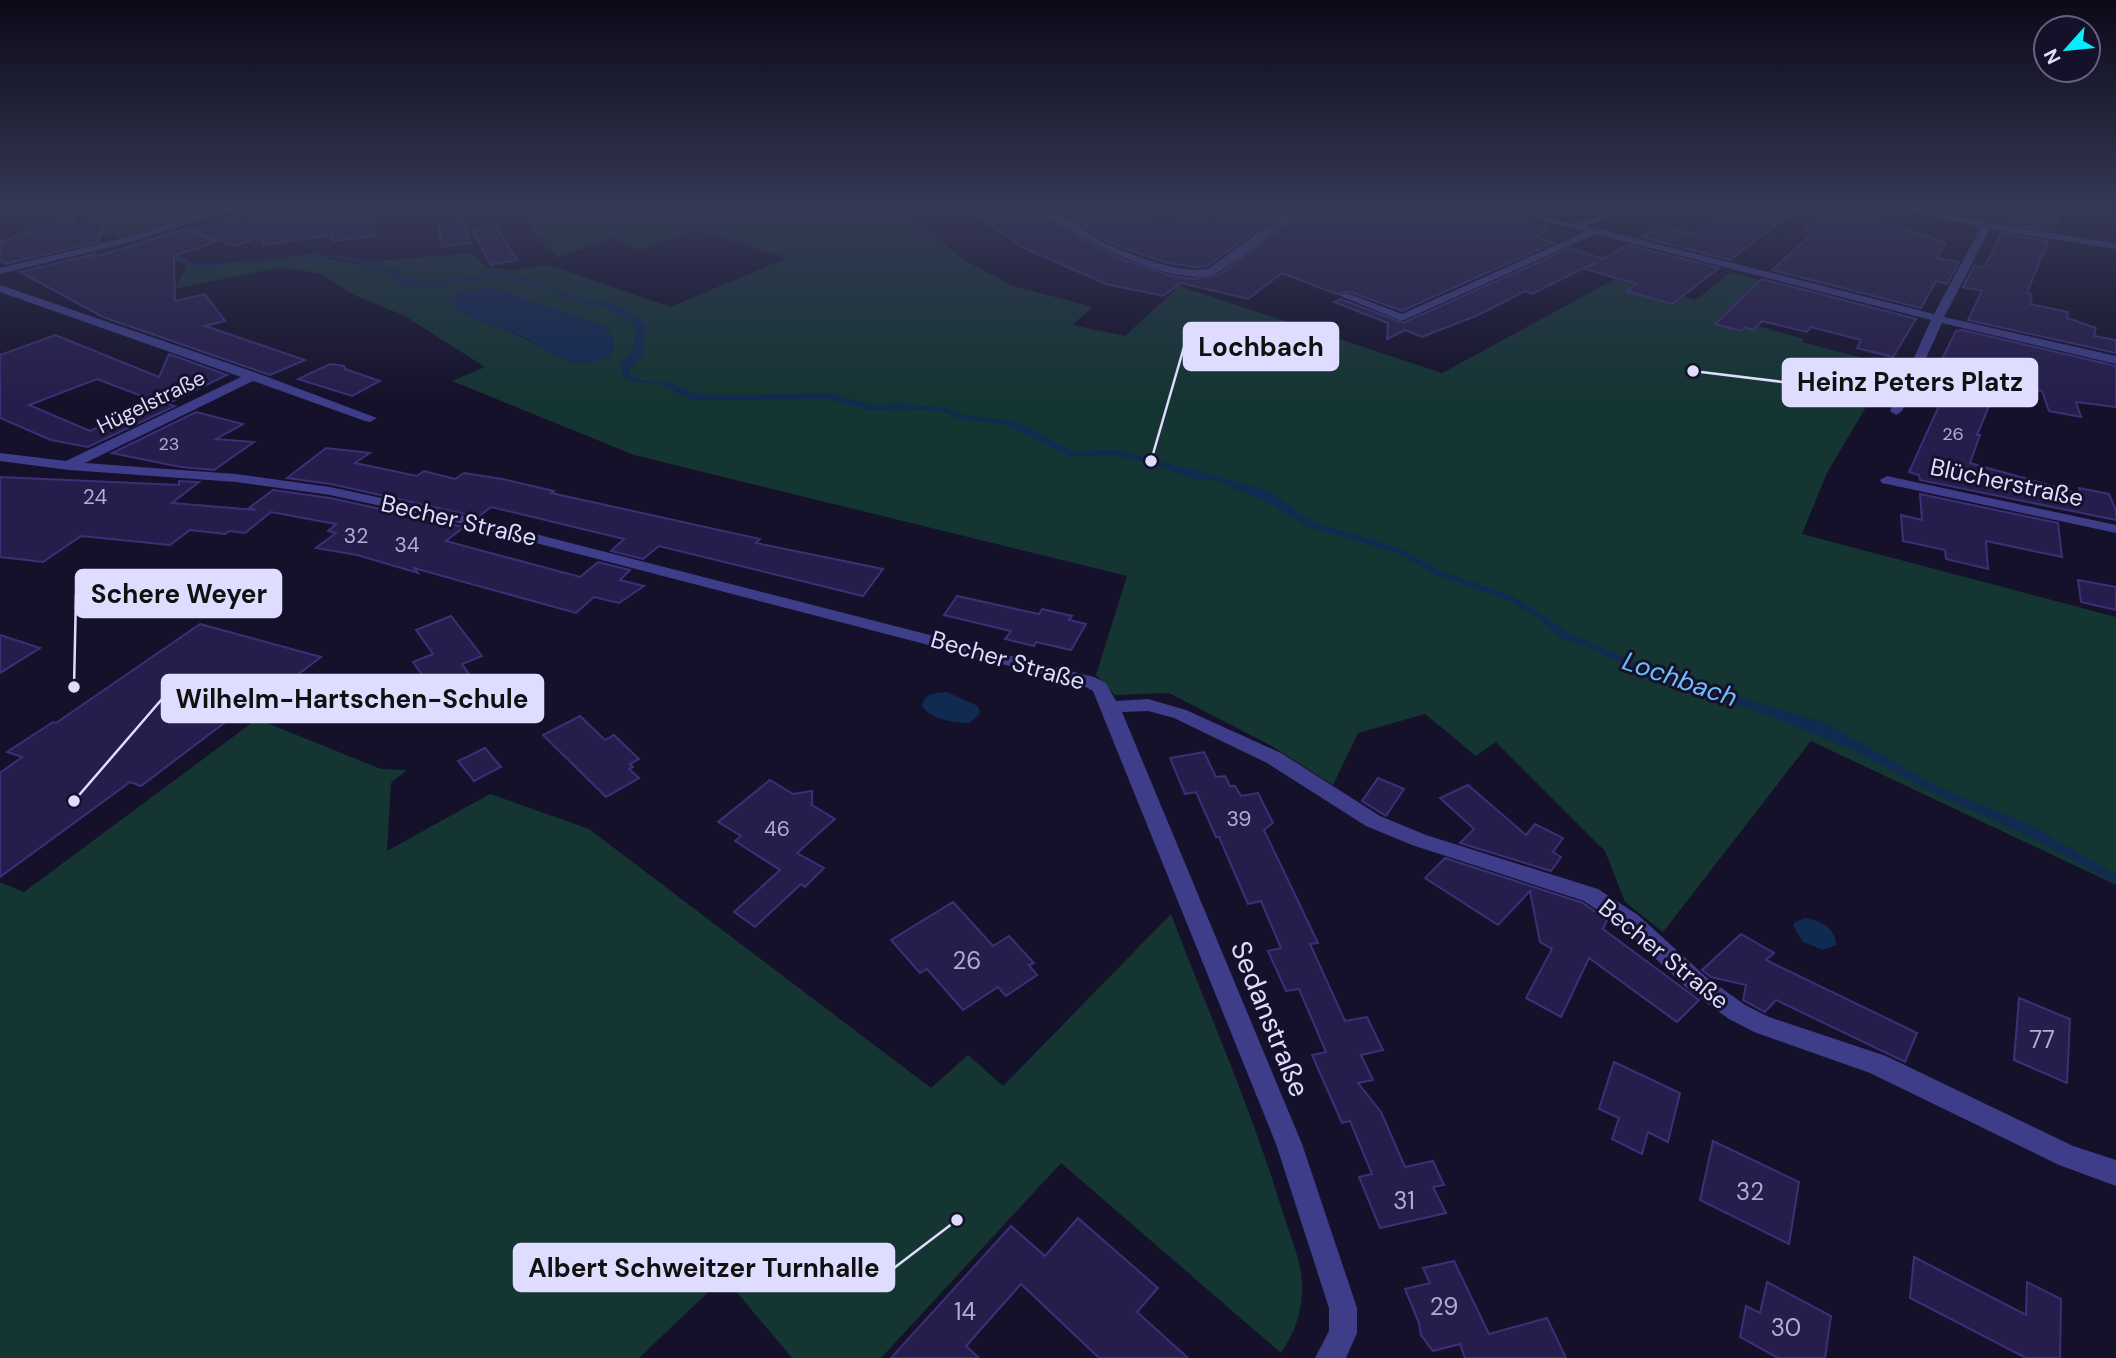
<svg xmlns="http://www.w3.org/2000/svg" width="2116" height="1358" font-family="'DM Sans',sans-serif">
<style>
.green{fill:#143532;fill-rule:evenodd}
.water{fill:#102a50}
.building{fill:#251e4c;stroke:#3b3077;stroke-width:2;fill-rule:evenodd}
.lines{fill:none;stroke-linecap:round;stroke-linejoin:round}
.minor{fill:#3d3d89;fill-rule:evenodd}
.labels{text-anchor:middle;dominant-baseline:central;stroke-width:6;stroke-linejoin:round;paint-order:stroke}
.far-number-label{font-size:18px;fill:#b0acd2}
.far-street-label{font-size:21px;fill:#dedcff;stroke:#15112b}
.number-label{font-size:21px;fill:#b0acd2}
.street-label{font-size:24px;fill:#dedcff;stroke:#15112b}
.near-number-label{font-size:24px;fill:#b0acd2}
.water-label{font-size:26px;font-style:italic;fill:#6bbffd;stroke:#15112b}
.near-street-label{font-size:28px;fill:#dedcff;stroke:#15112b}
.leader{fill:none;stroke:#dedcff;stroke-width:2.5}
.callout-dot{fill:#dedcff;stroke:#15112b;stroke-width:2.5}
.callout{fill:#dedcff;stroke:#dedcff;stroke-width:2.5}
.callout-label{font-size:26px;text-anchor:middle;font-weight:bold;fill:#111}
</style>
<rect width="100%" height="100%" fill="#15112b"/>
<!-- green -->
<g class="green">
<path d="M 81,208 L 221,208 L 120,238 L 114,232 L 100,235 L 92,229 Z"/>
<path d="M 518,208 L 902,208 L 962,259 L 1013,286 L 1093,307 L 1072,325 L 1125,336 L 1179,286 L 1442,373 L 1617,278 L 1696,300 L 1730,272 L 1763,281 L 1721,316 L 1804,339 L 1802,342 L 1878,362 L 1874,370 L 1886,373 L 1827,473 L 1802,534 L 2116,617 L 2116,885 L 1811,741 L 1663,932 L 1625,902 L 1605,851 L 1496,742 L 1476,756 L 1425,714 L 1358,733 L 1333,785 L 1270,745 L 1169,693 L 1115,695 L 1096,675 L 1127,576 L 634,455 L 452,381 L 485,367 L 403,315 L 354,295 L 321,274 L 281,267 L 175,289 L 187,266 L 211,267 L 309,256 L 364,265 L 393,276 L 402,273 L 374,261 L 472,253 L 488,268 L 512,270 L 550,265 L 670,307 L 787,258 L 698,230 L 640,250 L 615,238 L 558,257 L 540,241 ZM 483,288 L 493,288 L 605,326 L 595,361 L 569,361 L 520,336 L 477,320 L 450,302 L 459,293 Z"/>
<path d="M 257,719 L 381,769 L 407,770 L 391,783 L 387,851 L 490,794 L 589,829 L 931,1088 L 968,1055 L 1003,1086 L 1171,914 C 1208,1012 1252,1110 1282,1210 C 1289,1233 1301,1259 1302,1282 C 1303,1309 1296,1331 1281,1353 L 1061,1163 L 881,1358 L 792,1358 L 724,1277 L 639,1358 L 0,1358 L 0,882 L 24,892 Z"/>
</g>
<!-- water -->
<g class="water">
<path d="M 149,237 L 193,263 L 216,264 L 314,253 L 374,261 L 416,281 L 440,282 L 504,271 L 528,278 L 541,286 L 589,301 L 613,303 L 647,325 L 642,356 L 630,367 L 630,375 L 645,381 L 666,382 L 696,394 L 733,396 L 830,393 L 871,405 L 901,404 L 947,408 L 964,415 L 1011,421 L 1024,425 L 1071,451 L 1119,450 L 1267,490 L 1312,522 L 1400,548 L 1440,571 L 1511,595 L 1570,633 L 1632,661 L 1697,685 L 1824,722 L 1938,787 L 2033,826 L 2116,875 L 2116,884 L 2036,840 L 1932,792 L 1853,750 L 1772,717 L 1628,667 L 1590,648 L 1561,638 L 1540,619 L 1508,600 L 1435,575 L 1398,553 L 1306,526 L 1273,505 L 1216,480 L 1194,479 L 1149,462 L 1117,456 L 1069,456 L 1007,425 L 957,418 L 942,411 L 905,409 L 869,410 L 828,399 L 691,400 C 681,396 668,387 661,385 C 646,381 637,385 622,376 L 621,363 L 632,352 L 637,328 L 627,319 L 607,308 L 584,304 L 502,274 L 439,287 L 403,286 C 368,252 298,255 252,261 C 232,264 208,271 188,266 C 172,261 155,248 140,240 Z"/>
<path d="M 483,288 L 493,288 L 605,326 C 608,330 613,335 614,340 C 620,363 581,365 567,360 C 550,354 535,342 519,335 C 497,326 465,321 450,302 L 450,298 L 459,293 Z"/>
<path d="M 947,692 L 978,706 L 980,714 L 969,723 C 953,723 931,719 922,706 C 925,693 935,693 947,692 Z"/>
<path d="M 1805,918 C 1820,920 1836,928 1836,945 L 1823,950 L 1803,942 L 1793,926 L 1795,922 Z"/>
</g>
<!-- building -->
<g class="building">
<path d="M 303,208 L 373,208 L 374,236 L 333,241 L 331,235 L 262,245 L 263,236 L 235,246 L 191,230 L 228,219 L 250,222 L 252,214 Z"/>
<path d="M 966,208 L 1038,208 L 1073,234 L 1121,259 L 1171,276 L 1194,279 L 1220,274 L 1298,216 L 1302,217 L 1314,208 L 1349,213 L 1350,208 L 1497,208 L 1526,218 L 1521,221 L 1549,229 L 1535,237 L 1553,243 L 1402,311 L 1348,291 L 1336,294 L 1282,273 L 1248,299 L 1181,283 L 1163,296 L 1106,284 L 1020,246 Z"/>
<path d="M 1095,208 L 1111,212 L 1115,210 L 1169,224 L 1186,215 L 1213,222 L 1245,208 L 1272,208 L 1283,211 L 1207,266 L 1196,267 L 1167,263 L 1123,248 L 1098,237 L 1074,219 Z"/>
<path d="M 1730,208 L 1798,208 L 1730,260 L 1641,237 L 1661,226 L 1692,234 Z"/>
<path d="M 1831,208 L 1845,208 L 1946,243 L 1937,258 L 1959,262 L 1947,284 L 1936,281 L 1921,308 L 1772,270 L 1812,234 L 1806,227 Z"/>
<path d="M 2013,208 L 2040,208 L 2060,212 L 2053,231 L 2006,224 Z"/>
<path d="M 73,215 L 76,225 L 104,221 L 98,242 L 5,264 L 0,261 L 0,242 Z"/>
<path d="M 463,219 L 470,243 L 442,247 L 438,222 Z"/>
<path d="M 496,226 L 517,260 L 491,265 L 472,230 Z"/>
<path d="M 185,229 L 216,242 L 174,256 L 175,301 L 205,294 L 225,321 L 205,326 L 305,360 L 270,375 L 103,317 L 20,272 L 95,254 L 94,257 Z"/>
<path d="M 2001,233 L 2048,241 L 2027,293 L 2031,294 L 2030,297 L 2032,298 L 2030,304 L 2068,312 L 2067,318 L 2096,328 L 2094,336 L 2116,340 L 2116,353 L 1968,320 L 1982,291 L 1963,287 L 1974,266 L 1983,267 L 1989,259 Z"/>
<path d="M 1628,245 L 1719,268 L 1672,304 L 1627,291 L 1637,284 L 1585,269 L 1596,262 L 1532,294 L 1525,291 L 1478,315 L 1422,337 L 1405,330 L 1387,339 L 1388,323 L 1334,302 L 1341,299 L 1403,323 L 1570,248 L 1603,259 Z"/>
<path d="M 1762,279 L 1916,319 L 1893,357 L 1857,348 L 1861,340 L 1811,327 L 1807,332 L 1762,321 L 1753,330 L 1745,327 L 1741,331 L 1715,324 Z"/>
<path d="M 1962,330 L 2116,366 L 2116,407 L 2076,402 L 2081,417 L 2049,411 L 2042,391 L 1999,382 L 1977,435 L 1980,435 L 1970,463 L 2081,494 L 2079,488 L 2109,494 L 2116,510 L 2116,520 L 1920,480 L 1919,475 L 1909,472 L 1953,375 L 1943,372 L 1946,367 L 1939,365 L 1956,331 Z"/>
<path d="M 55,335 L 159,377 L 169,354 L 227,375 L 167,404 L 175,406 L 88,447 L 51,440 L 0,418 L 0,355 ZM 97,379 L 155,401 L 90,431 L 29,405 Z"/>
<path d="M 330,364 L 344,366 L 345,369 L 380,381 L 352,396 L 298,379 Z"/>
<path d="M 196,412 L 243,424 L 216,439 L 254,442 L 214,470 L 181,467 L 112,453 Z"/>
<path d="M 326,448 L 370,453 L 355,463 L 417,476 L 424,471 L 455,479 L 464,473 L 502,479 L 554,491 L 551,493 L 760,539 L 756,543 L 883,569 L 863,596 L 659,546 L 643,559 L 611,551 L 624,539 L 491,507 L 478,517 L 331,484 L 287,478 Z"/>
<path d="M 0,477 L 179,485 L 179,481 L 199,482 L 172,503 L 256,510 L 249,508 L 273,490 L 330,498 L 464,527 L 446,541 L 580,577 L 598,562 L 630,570 L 620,580 L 644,586 L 619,603 L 594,597 L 576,613 L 414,568 L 418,573 L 357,555 L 316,548 L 336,533 L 328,531 L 336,524 L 271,512 L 245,533 L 229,531 L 225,534 L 190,530 L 170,545 L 81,536 L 43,562 L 0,557 Z"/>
<path d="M 1920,494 L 2058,523 L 2062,557 L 1986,541 L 1988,569 L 1946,559 L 1945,550 L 1903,541 L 1901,515 L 1922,520 Z"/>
<path d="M 2078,580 L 2116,587 L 2116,610 L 2081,602 Z"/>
<path d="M 957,596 L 1039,614 L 1042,609 L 1072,616 L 1069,620 L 1086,624 L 1071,650 L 1036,642 L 1034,646 L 1005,639 L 1011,631 L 944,615 Z"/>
<path d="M 451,616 L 482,656 L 462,664 L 479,688 L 442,704 L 413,662 L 433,654 L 416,630 Z"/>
<path d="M 200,624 L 321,657 L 251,710 L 244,708 L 141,786 L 130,782 L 0,877 L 0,773 L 22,757 L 7,752 L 53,722 L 56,723 Z"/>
<path d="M 0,635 L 40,648 L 0,673 Z"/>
<path d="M 580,716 L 605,740 L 614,735 L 639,759 L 630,764 L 633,767 L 629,769 L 639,778 L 606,797 L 543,735 Z"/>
<path d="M 485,748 L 501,767 L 474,781 L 458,761 Z"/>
<path d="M 1204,752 L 1216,777 L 1225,776 L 1230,786 L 1235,786 L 1241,796 L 1258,793 L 1273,823 L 1264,830 L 1318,943 L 1310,944 L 1345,1021 L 1367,1017 L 1383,1050 L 1361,1055 L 1373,1080 L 1358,1083 L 1381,1112 L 1405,1167 L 1433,1161 L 1444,1185 L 1433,1187 L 1446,1213 L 1380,1228 L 1359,1177 L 1372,1174 L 1350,1121 L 1342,1123 L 1312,1055 L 1326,1052 L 1299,989 L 1286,991 L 1268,951 L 1281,948 L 1261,901 L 1248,904 L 1219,837 L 1216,837 L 1196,792 L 1185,794 L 1170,758 Z"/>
<path d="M 1378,778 L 1404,789 L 1386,816 L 1362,801 Z"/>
<path d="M 770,780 L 793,794 L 812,791 L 812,805 L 835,819 L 797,853 L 824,868 L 805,887 L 801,884 L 755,927 L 734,912 L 780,870 L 735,841 L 741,836 L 718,822 Z"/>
<path d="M 1468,785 L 1526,835 L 1535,824 L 1563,838 L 1553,852 L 1561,857 L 1551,871 L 1460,843 L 1474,829 L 1440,798 Z"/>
<path d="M 1445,858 L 1583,903 L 1607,920 L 1603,929 L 1699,1000 L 1677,1022 L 1589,958 L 1561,1017 L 1526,998 L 1552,949 L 1540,942 L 1530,891 L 1498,925 L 1425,878 Z"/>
<path d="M 953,902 L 993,946 L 1009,936 L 1034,963 L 1029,965 L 1037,975 L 1006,996 L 998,987 L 963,1010 L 927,969 L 920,973 L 891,940 Z"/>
<path d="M 1741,934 L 1774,953 L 1766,960 L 1917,1033 L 1905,1062 L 1776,1000 L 1765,1012 L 1743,1000 L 1746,985 L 1711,977 L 1702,970 Z"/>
<path d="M 2019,998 L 2070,1019 L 2067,1083 L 2014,1060 Z"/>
<path d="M 1614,1062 L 1680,1093 L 1668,1142 L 1648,1132 L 1642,1154 L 1612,1139 L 1619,1118 L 1599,1109 Z"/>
<path d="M 1713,1141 L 1799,1182 L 1789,1244 L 1700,1200 Z"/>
<path d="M 1078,1218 L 1158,1288 L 1137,1312 L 1188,1358 L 1099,1358 L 1021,1284 L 966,1346 L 979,1358 L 891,1358 L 1011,1226 L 1045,1256 Z"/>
<path d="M 1914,1257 L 2026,1315 L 2027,1282 L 2061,1299 L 2060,1358 L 2026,1358 L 1910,1298 Z"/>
<path d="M 1454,1261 L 1489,1334 L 1547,1318 L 1566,1358 L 1465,1358 L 1460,1344 L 1433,1351 L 1421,1335 L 1419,1323 L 1405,1289 L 1430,1283 L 1423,1268 Z"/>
<path d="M 1767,1282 L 1831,1316 L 1825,1358 L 1778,1358 L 1740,1337 L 1746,1306 L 1760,1313 Z"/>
</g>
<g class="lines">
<!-- minor -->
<g class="minor">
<path d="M 223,208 L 237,208 L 131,242 L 0,274 L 0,268 L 124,238 Z"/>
<path d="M 1040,208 C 1062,207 1079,229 1097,239 C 1125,253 1177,274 1208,269 L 1292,208 L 1303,208 C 1292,219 1223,272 1212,275 C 1171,287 1070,236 1040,208 Z"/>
<path d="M 1500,208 C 1525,207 1557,225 1576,223 C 1594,221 1609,208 1629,208 L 1586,226 L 1934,314 L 1981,227 L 1898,208 L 1915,208 L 1998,225 L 2116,243 L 2116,249 L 1990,229 L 1944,317 L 2116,356 L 2116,364 L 1942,323 L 1902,411 L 1896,415 L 1890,411 L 1931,320 L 1596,234 L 1402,321 L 1338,295 L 1347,293 L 1402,314 L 1585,232 Z"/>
<path d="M 0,285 L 257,373 L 377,418 L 370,422 L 365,421 L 253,381 L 85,463 L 236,474 L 330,487 L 457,514 L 1094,677 L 1106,683 L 1116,701 L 1148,699 L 1186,710 L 1281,753 L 1380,816 L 1426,835 L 1598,889 L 1638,915 L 1705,976 L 1745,1005 L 1769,1017 L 1886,1056 L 2073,1146 L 2116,1160 L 2116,1186 L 2059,1165 L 1870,1073 L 1754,1032 L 1729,1019 L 1689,990 L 1622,927 L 1584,901 L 1412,845 L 1366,826 L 1267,763 L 1174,718 L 1148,711 L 1122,712 L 1302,1144 L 1357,1308 L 1357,1333 L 1346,1358 L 1315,1358 L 1329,1331 L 1329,1308 L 1276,1144 L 1093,691 L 1082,685 L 451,521 L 330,495 L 236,482 L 69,470 L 0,461 L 0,453 L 66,461 L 241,377 L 0,292 Z"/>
<path d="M 1887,476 L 2116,525 L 2116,533 L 1882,483 L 1880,480 Z"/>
</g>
</g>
<!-- sky -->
<linearGradient id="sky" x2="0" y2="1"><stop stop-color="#0c0918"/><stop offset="0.52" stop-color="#353855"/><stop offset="1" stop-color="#353855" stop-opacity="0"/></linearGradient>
<rect width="2116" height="398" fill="url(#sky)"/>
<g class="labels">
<!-- far-number labels -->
<g class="far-number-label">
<text x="1953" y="434">26</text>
<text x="169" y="444">23</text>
</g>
<!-- far-street labels -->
<g class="far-street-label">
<text transform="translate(151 402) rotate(-26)">Hügelstraße</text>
</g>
<!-- number labels -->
<g class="number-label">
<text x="95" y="497">24</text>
<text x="356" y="536">32</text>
<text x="407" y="545">34</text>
<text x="1239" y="819">39</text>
<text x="777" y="829">46</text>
</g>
<!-- street labels -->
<g class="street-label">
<text transform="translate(2007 482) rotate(12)">Blücherstraße</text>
<text transform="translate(459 520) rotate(13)">Becher Straße</text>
<text transform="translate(1008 660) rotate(16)">Becher Straße</text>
<text transform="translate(1664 954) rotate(39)">Becher Straße</text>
</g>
<!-- near-number labels -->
<g class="near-number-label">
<text x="967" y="960">26</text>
<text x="2042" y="1039">77</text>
<text x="1750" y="1191">32</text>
<text x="1404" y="1200">31</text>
<text x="1444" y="1306">29</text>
<text x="965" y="1311">14</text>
<text x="1786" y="1327">30</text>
</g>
<!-- water labels -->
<g class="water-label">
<text transform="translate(1680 679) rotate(19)">Lochbach</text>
</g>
<!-- near-street labels -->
<g class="near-street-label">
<text transform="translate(1270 1019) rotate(68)">Sedanstraße</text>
</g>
</g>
<!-- callouts -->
<path class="leader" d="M1151 461L1184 347M1693 371L1783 382M74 687L76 594M74 801L162 699M957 1220L894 1268"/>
<g class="callout-dot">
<circle cx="1151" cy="461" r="7"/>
<circle cx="1693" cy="371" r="7"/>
<circle cx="74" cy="687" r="7"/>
<circle cx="74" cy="801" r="7"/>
<circle cx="957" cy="1220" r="7"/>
</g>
<g class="callout">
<rect x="1184" y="323" width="154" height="47" rx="7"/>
<rect x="1783" y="359" width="254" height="47" rx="7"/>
<rect x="76" y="570" width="205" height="47" rx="7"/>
<rect x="162" y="675" width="381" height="47" rx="7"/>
<rect x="514" y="1244" width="380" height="47" rx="7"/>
</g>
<g class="callout-label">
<text x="1261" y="356">Lochbach</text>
<text x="1910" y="391">Heinz Peters Platz</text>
<text x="179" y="603">Schere Weyer</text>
<text x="352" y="708">Wilhelm-Hartschen-Schule</text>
<text x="704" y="1277">Albert Schweitzer Turnhalle</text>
</g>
<!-- north arrow -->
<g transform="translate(2067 49) rotate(243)"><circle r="33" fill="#15112b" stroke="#656280" stroke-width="2"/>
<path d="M0-5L12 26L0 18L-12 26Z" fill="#0aecfc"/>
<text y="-10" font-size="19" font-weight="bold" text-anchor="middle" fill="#dedcff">N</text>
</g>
</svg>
